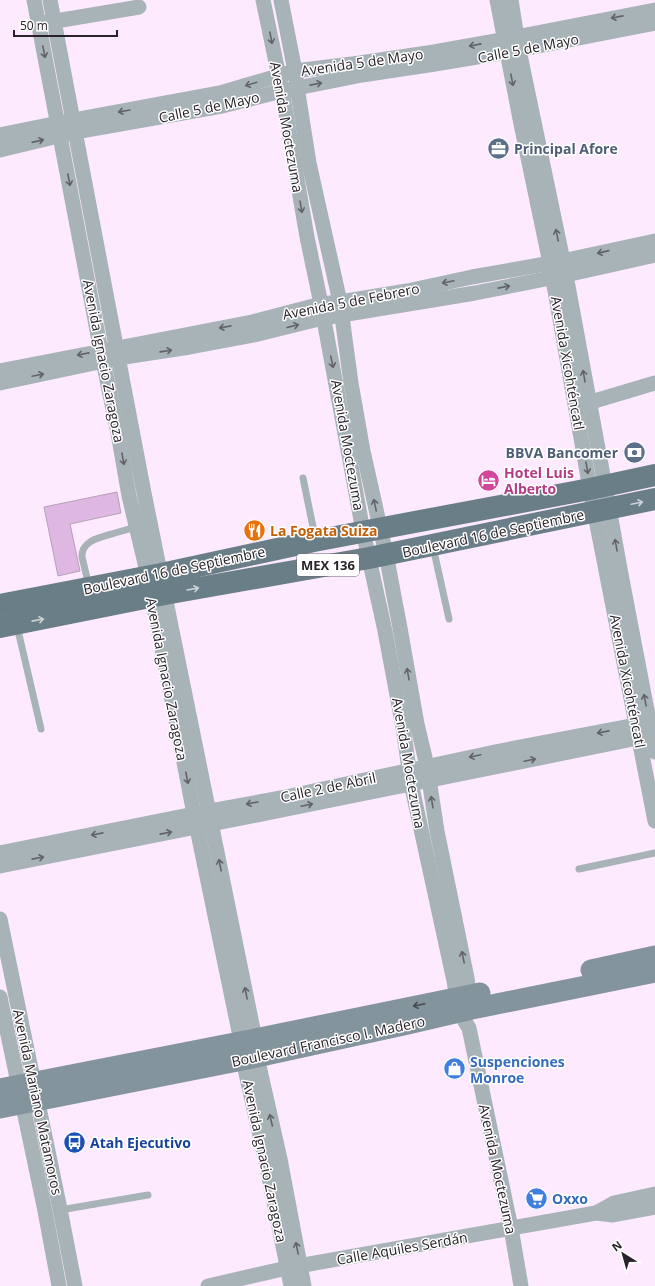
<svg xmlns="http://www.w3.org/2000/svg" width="655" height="1286" font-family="'Open Sans',sans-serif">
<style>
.building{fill:#deb7e3;stroke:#b3a2b5}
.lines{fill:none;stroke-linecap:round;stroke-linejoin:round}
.lane{stroke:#a8b3b8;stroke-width:7}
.street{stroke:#a8b3b8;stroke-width:15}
.secondary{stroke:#84949c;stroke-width:21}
.primary{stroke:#6a7e88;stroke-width:22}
.oneway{stroke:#62636a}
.oneway2{stroke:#cbd2d5}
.oneway3{stroke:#494a52}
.labels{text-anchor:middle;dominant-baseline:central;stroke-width:3;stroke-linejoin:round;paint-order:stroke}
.shield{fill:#fff;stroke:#69646a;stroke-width:1}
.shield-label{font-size:13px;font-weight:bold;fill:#29222a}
.street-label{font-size:14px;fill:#29222a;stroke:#fff}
.service-label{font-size:14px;font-weight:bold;fill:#4e5e75;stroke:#fff;text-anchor:start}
.hotel-label{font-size:14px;font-weight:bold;fill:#b23c85;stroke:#fff;text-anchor:start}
.food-label{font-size:14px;font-weight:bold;fill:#c56008;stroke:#fff;text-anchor:start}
.shop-label{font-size:14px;font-weight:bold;fill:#366cbe;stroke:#fff;text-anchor:start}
.transit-label{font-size:14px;font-weight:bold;fill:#164399;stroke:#fff;text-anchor:start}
</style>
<rect width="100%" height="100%" fill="#fdeaff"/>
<!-- building -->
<path class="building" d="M 117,492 L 121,513 L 70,524 L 80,571 L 58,576 L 44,507 Z"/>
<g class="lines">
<!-- lane -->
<g class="lane">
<path d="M 303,478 L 313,527 L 314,538"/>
<path d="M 433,547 L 449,619"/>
<path d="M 89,586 L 82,557 C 81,540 102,537 115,533 C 122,531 129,529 136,527"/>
<path d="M 17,626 L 41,729"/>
<path d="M 579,869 L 655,853"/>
<path d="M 60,1210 L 148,1195"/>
</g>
<!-- street -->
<g class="street">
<path d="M 34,0 L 101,351 L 118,433 L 129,496 L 148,576 L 194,814 L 241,1041 L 243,1060 L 266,1162 L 291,1286"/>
<path d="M 50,0 L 144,493 L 255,1039 L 257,1057 L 280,1159 L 304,1286"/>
<path d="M 263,0 L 282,91 L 307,237 L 321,304 L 363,531 L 385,631 L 403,727 L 411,783 L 454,981 L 459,1012 L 469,1028 L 511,1228 L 521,1286"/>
<path d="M 281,0 L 295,71 L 297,87 L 309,163 L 340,302 L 351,383 L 363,451 L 386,554 L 400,628 L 417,724 L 427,766 L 437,831 L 467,978 L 471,1005"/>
<path d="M 497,0 L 521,124 L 550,263 L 590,489 L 655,821"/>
<path d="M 511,0 L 519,50 L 566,275 L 605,486 L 621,574 L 655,752"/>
<path d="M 44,23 L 139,7"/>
<path d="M 0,135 L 73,120 L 220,93 L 295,71 L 360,63 L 434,52 L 517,37 L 655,10"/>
<path d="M 0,150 L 75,132 L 222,106 L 282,91 L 362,75 L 435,64 L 507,52 L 655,23"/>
<path d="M 0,371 L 252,322 L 321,304 L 340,302 L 407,291 L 472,277 L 562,261 L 655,241"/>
<path d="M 0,383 L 118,358 L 190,347 L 254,335 L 323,318 L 475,293 L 566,275 L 655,255"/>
<path d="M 581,405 L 655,383"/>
<path d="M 0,853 L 209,811 L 281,798 L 495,752 L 646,723"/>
<path d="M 0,866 L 282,810 L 648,736"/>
<path d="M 0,919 L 60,1209 L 75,1286"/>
<path d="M 0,997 L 45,1211 L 59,1286"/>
<path d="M 596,1213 L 614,1203 L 655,1194"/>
<path d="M 208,1286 L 287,1268 L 596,1213 L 613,1215 L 655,1207"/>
</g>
<!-- secondary -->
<g class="secondary">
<path d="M 591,970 L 655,956"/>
<path d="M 0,1089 L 255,1039 L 480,993"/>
<path d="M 0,1108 L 257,1057 L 408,1024 L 472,1009 L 655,972"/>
</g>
<!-- primary -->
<g class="primary">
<path d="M 0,605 L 161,574 L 314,541 L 590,489 L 655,475"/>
<path d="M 0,627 L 165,594 L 369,558 L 655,499"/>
</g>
</g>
<!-- one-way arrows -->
<defs><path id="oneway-shaft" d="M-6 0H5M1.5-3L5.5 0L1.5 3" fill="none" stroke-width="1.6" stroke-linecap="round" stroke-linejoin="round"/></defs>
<g class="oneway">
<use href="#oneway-shaft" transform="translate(617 17) rotate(169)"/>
<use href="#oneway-shaft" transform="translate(271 38) rotate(79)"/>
<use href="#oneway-shaft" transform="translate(475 45) rotate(169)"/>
<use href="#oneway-shaft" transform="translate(44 52) rotate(79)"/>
<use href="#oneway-shaft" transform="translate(512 80) rotate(79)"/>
<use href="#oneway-shaft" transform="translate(251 84) rotate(163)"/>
<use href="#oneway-shaft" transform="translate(316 84) rotate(-11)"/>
<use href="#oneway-shaft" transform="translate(124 111) rotate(170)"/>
<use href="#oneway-shaft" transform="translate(38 141) rotate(-13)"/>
<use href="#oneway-shaft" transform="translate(69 180) rotate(79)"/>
<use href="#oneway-shaft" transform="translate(301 207) rotate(80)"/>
<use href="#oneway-shaft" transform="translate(557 235) rotate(-102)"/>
<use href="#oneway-shaft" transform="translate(603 252) rotate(167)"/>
<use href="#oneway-shaft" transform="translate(448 282) rotate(168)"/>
<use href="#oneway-shaft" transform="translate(504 287) rotate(-11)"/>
<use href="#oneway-shaft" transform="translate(293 326) rotate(-14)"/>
<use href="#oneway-shaft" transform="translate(225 327) rotate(169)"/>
<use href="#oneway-shaft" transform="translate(166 351) rotate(-8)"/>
<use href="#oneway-shaft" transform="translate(83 354) rotate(169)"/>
<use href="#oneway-shaft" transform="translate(332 362) rotate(78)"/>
<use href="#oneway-shaft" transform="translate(38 375) rotate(-12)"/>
<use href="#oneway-shaft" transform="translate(584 376) rotate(-100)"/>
<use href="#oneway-shaft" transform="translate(123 459) rotate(80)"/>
<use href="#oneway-shaft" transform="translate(587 468) rotate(80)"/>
<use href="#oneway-shaft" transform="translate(375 505) rotate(-102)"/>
<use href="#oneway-shaft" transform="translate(616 545) rotate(-100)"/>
<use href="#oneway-shaft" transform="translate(408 674) rotate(-100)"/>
<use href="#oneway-shaft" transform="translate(645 700) rotate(-101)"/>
<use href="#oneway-shaft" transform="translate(603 732) rotate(169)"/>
<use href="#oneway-shaft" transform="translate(475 756) rotate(168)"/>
<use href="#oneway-shaft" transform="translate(530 760) rotate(-12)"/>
<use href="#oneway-shaft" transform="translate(187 778) rotate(79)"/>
<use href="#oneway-shaft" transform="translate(432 802) rotate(-99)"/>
<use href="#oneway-shaft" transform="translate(252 803) rotate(170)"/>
<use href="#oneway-shaft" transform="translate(307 805) rotate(-12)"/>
<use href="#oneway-shaft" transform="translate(166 833) rotate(-11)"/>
<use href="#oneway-shaft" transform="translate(97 834) rotate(169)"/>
<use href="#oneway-shaft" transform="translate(38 858) rotate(-11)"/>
<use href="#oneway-shaft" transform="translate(220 865) rotate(-101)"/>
<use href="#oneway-shaft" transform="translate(463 957) rotate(-101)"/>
<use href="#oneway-shaft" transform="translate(246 993) rotate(-101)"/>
<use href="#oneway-shaft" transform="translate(271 1120) rotate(-103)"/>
<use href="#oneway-shaft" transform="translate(297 1248) rotate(-101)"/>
</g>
<g class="oneway2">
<use href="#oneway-shaft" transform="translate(637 503) rotate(-12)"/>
<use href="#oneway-shaft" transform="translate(193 589) rotate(-10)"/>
<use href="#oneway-shaft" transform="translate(38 620) rotate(-11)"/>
</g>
<use class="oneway3" href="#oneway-shaft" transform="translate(419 1005) rotate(168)"/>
<!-- icons -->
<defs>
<symbol id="office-disc" viewBox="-11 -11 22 22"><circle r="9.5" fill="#5c6f8a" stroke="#fff"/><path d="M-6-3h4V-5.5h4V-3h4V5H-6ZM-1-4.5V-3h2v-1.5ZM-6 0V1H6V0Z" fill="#fff"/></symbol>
<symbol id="bank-disc" viewBox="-11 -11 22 22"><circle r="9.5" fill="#5c6f8a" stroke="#fff"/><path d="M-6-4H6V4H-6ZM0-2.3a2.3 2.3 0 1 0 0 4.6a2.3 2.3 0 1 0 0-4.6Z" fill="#fff"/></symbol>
<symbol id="hotel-disc" viewBox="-11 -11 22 22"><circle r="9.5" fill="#d1479c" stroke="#fff"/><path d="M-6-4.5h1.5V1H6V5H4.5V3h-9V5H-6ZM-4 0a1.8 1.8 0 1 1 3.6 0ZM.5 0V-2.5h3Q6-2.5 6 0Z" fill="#fff"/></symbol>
<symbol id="restaurant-disc" viewBox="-11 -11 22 22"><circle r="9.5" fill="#e8710a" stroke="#fff"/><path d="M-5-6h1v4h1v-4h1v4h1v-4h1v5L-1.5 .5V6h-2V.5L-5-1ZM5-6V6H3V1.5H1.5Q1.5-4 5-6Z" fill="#fff"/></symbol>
<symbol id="shop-disc" viewBox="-11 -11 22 22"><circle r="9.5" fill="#3f7fe0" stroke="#fff"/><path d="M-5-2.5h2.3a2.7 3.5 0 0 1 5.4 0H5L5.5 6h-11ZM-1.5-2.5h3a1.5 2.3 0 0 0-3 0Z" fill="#fff"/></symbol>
<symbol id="bus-disc" viewBox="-11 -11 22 22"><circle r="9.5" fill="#1a4fb4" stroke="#fff"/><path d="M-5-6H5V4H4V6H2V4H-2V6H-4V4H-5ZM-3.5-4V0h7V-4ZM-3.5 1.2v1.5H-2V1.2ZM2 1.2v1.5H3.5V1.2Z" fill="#fff"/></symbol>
<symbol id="supermarket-disc" viewBox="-11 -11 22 22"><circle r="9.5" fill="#3f7fe0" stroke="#fff"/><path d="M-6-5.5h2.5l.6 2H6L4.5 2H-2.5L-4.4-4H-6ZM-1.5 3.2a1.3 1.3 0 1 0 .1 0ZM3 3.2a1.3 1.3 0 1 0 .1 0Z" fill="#fff"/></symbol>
</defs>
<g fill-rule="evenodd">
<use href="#office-disc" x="486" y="136" width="25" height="25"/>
<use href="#bank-disc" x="622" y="440" width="25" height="25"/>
<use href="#hotel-disc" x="476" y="468" width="25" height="25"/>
<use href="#restaurant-disc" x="242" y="518" width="25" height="25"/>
<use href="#shop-disc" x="442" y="1056" width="25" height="25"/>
<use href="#bus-disc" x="62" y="1130" width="25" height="25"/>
<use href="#supermarket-disc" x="524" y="1186" width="25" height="25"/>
</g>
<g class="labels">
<!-- shield labels -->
<rect class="shield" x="297" y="554" width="62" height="22" rx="3"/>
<g class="shield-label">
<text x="328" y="565">MEX 136</text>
</g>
<!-- street labels -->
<g class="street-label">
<text transform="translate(528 48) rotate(-11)">Calle 5 de Mayo</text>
<text transform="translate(362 62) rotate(-8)">Avenida 5 de Mayo</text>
<text transform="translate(209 107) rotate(-12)">Calle 5 de Mayo</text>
<text transform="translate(287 127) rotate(80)">Avenida Moctezuma</text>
<text transform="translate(351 301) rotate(-11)">Avenida 5 de Febrero</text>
<text transform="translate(104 361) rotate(79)">Avenida Ignacio Zaragoza</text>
<text transform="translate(568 363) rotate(80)">Avenida Xicohténcatl</text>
<text transform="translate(348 445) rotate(80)">Avenida Moctezuma</text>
<text transform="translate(493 533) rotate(-12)">Boulevard 16 de Septiembre</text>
<text transform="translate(174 570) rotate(-12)">Boulevard 16 de Septiembre</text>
<text transform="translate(167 679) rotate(79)">Avenida Ignacio Zaragoza</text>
<text transform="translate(628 681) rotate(79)">Avenida Xicohténcatl</text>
<text transform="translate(409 763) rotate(80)">Avenida Moctezuma</text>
<text transform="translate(328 787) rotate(-12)">Calle 2 de Abril</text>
<text transform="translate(328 1041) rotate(-12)">Boulevard Francisco I. Madero</text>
<text transform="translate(38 1102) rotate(78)">Avenida Mariano Matamoros</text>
<text transform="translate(265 1161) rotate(78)">Avenida Ignacio Zaragoza</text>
<text transform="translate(498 1169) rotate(78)">Avenida Moctezuma</text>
<text transform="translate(402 1248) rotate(-10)">Calle Aquiles Serdán</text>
</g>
<!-- service labels -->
<g class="service-label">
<text x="514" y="148">Principal Afore</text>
<text x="618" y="452" text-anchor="end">BBVA Bancomer</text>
</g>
<!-- hotel labels -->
<g class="hotel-label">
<text x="504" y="472">Hotel Luis<tspan x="504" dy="16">Alberto</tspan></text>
</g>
<!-- food labels -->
<g class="food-label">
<text x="270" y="530">La Fogata Suiza</text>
</g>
<!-- shop labels -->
<g class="shop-label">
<text x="470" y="1061">Suspenciones<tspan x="470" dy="16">Monroe</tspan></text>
<text x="552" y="1198">Oxxo</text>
</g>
<!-- transit labels -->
<g class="transit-label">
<text x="90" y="1142">Atah Ejecutivo</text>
</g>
</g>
<!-- north arrow -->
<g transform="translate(623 1254) rotate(323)" stroke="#ffffff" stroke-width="3" paint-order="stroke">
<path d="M0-3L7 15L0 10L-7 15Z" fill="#29222a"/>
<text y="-6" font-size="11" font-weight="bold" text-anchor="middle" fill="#29222a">N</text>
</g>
<!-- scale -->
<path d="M14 30v6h103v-6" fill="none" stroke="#29222a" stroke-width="2"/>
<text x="20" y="30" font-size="12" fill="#29222a" stroke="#ffffff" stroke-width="3" paint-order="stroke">50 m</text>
</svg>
